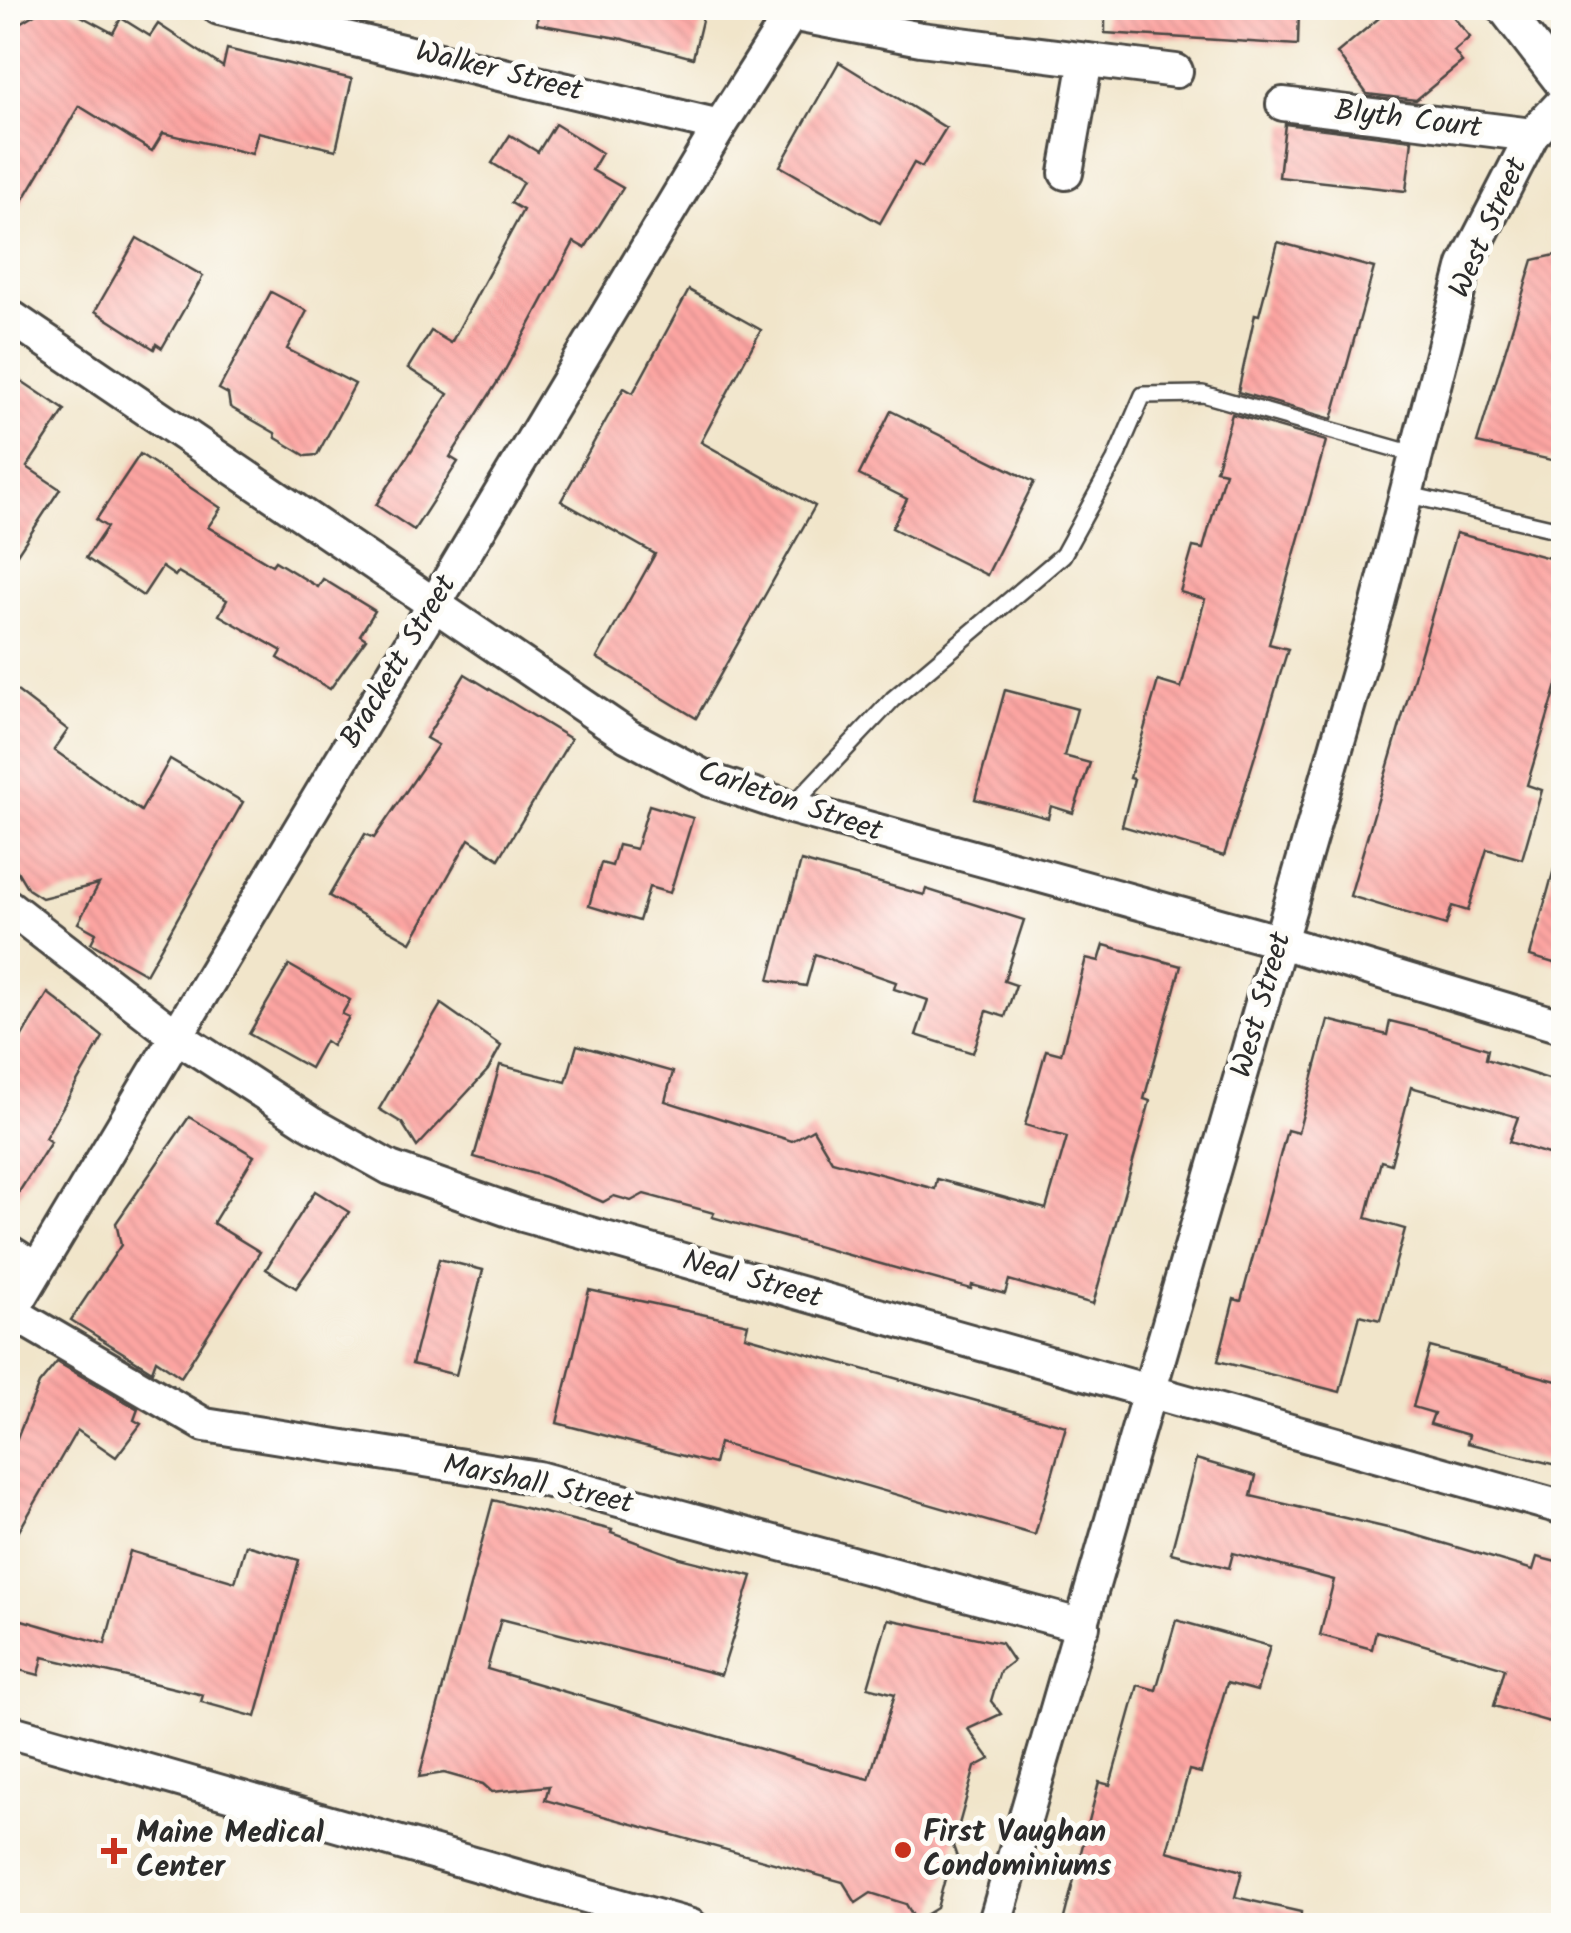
<svg xmlns="http://www.w3.org/2000/svg" width="1571" height="1933" font-family="Kalam,sans-serif">
<style>
.building{fill:url(#building-back-hatch)}
.lines{fill:none;stroke-linecap:round;stroke-linejoin:round}
.service-casing{stroke:#494743;stroke-width:20}
.minor-casing{stroke:#494743;stroke-width:38}
.service{stroke:#fff;stroke-width:15}
.minor{stroke:#fff;stroke-width:32}
.poi-dot{fill:#c8321e;stroke:#fdfcf7;stroke-width:4}
.labels{text-anchor:middle;dominant-baseline:central;stroke-width:10;stroke-linejoin:round;paint-order:stroke}
.street-label{font-size:30px;fill:#2b2b2b;stroke:#fdfcf7}
.poi-label{font-size:30px;font-weight:bold;fill:#2b2b2b;stroke:#fdfcf7;text-anchor:start}
</style>
<defs>
<pattern id="building-back-hatch" width="6" height="6" patternUnits="userSpaceOnUse" patternTransform="scale(2.5)"><rect width="6" height="6" fill="#fda5a2"/><path d="M-1 5l2 2M0 0l6 6M5-1l2 2" fill="none" stroke="#d98e8c"/></pattern>
</defs>
<rect width="100%" height="100%" fill="#fdfcf7"/>
<filter id="ink" filterUnits="userSpaceOnUse"><feTurbulence type="fractalNoise" baseFrequency=".01" numOctaves="2"/><feDisplacementMap in="SourceGraphic" scale="20" xChannelSelector="R" yChannelSelector="G"/><feConvolveMatrix kernelMatrix="1 2 1 2 8 2 1 2 1" color-interpolation-filters="sRGB"/></filter>
<filter id="wash" filterUnits="userSpaceOnUse"><feTurbulence type="fractalNoise" baseFrequency=".0048" numOctaves="4" result="noise"/><feDisplacementMap in="SourceGraphic" scale="40" xChannelSelector="R" yChannelSelector="G"/><feGaussianBlur stdDeviation="2.25" result="paint"/><feColorMatrix in="noise" values="0 0 0 0 0 0 0 0 0 0 0 0 0 0 0 0 0 1.4 0 .05"/><feComposite in="paint" operator="in"/></filter>
<g filter="url(#wash)">
<rect width="100%" height="100%" fill="#f1e5ca"/>
<g id="blocks">
<!-- building -->
<g class="building">
<path d="M 66,8 L 113,33 L 121,18 L 150,36 L 158,24 L 223,67 L 227,49 L 352,79 L 336,150 L 258,132 L 252,154 L 163,133 L 152,151 L 79,106 L 8,226 L 8,30 L 43,9 L 63,11 Z"/>
<path d="M 538,8 L 705,8 L 693,58 L 623,39 L 537,24 Z"/>
<path d="M 1105,8 L 1299,8 L 1298,45 L 1105,33 Z"/>
<path d="M 1391,8 L 1446,8 L 1470,37 L 1454,51 L 1462,62 L 1416,100 L 1367,94 L 1337,53 Z"/>
<path d="M 839,62 L 946,128 L 922,167 L 914,163 L 880,223 L 780,166 Z"/>
<path d="M 555,124 L 602,153 L 592,170 L 623,188 L 585,248 L 574,242 L 505,370 L 450,457 L 458,462 L 414,530 L 376,505 L 448,394 L 408,368 L 431,331 L 451,343 L 523,210 L 511,203 L 523,182 L 492,163 L 510,135 L 538,152 Z"/>
<path d="M 1285,124 L 1412,140 L 1406,191 L 1279,177 Z"/>
<path d="M 137,238 L 203,276 L 162,348 L 156,344 L 154,349 L 95,311 Z"/>
<path d="M 1278,242 L 1374,268 L 1332,419 L 1238,392 L 1255,314 L 1259,315 Z"/>
<path d="M 1564,253 L 1564,463 L 1477,443 L 1533,260 Z"/>
<path d="M 689,290 L 761,330 L 701,442 L 815,506 L 696,718 L 597,658 L 655,554 L 561,501 L 624,388 L 633,393 Z"/>
<path d="M 271,292 L 307,311 L 287,349 L 355,384 L 317,455 L 306,456 L 276,438 L 275,433 L 230,407 L 228,394 L 219,389 Z"/>
<path d="M 8,372 L 65,410 L 27,467 L 60,489 L 8,568 Z"/>
<path d="M 891,411 L 1034,482 L 987,575 L 892,528 L 907,499 L 859,475 Z"/>
<path d="M 1232,414 L 1326,441 L 1269,644 L 1288,649 L 1224,856 L 1122,826 L 1134,779 L 1130,778 L 1158,681 L 1181,688 L 1205,599 L 1180,592 L 1193,547 L 1203,549 L 1225,472 L 1216,470 Z"/>
<path d="M 140,454 L 221,508 L 208,527 L 272,565 L 275,561 L 318,587 L 323,579 L 375,611 L 360,635 L 366,639 L 330,689 L 278,658 L 282,651 L 219,615 L 227,600 L 178,572 L 175,576 L 162,567 L 143,596 L 86,558 L 107,527 L 96,520 Z"/>
<path d="M 1456,533 L 1564,562 L 1564,662 L 1527,785 L 1542,790 L 1522,859 L 1487,849 L 1468,911 L 1452,906 L 1446,925 L 1350,896 Z"/>
<path d="M 465,674 L 571,739 L 499,859 L 469,839 L 411,942 L 329,896 L 365,834 L 374,838 L 438,745 L 426,738 Z"/>
<path d="M 8,684 L 68,730 L 54,750 L 141,811 L 170,759 L 243,802 L 146,974 L 91,943 L 96,933 L 78,923 L 99,884 L 42,898 L 28,889 L 8,856 Z"/>
<path d="M 1005,690 L 1077,709 L 1064,756 L 1090,763 L 1073,813 L 1051,806 L 1048,818 L 975,799 Z"/>
<path d="M 649,805 L 693,818 L 670,893 L 649,887 L 639,921 L 589,906 L 601,863 L 612,866 L 618,845 L 636,849 Z"/>
<path d="M 801,861 L 924,895 L 926,889 L 1024,920 L 1004,981 L 1016,985 L 1005,1017 L 987,1011 L 973,1053 L 916,1035 L 928,1000 L 894,989 L 896,982 L 815,954 L 806,986 L 769,980 Z"/>
<path d="M 1554,869 L 1564,871 L 1564,966 L 1530,956 Z"/>
<path d="M 1104,945 L 1181,966 L 1144,1099 L 1150,1101 L 1093,1304 L 1009,1280 L 1005,1294 L 972,1285 L 971,1289 L 712,1217 L 714,1213 L 644,1194 L 631,1201 L 614,1196 L 603,1202 L 545,1177 L 474,1157 L 500,1065 L 566,1082 L 577,1045 L 673,1072 L 665,1101 L 792,1141 L 813,1129 L 832,1161 L 935,1189 L 937,1179 L 1046,1209 L 1067,1137 L 1025,1125 L 1046,1050 L 1061,1054 L 1086,958 L 1099,961 Z"/>
<path d="M 289,965 L 350,1000 L 342,1014 L 349,1017 L 332,1046 L 325,1041 L 310,1068 L 249,1034 Z"/>
<path d="M 48,993 L 103,1037 L 45,1138 L 51,1142 L 8,1209 L 8,1060 Z"/>
<path d="M 441,1004 L 501,1046 L 488,1070 L 417,1147 L 402,1123 L 379,1109 Z"/>
<path d="M 1328,1020 L 1387,1035 L 1390,1021 L 1426,1030 L 1488,1049 L 1486,1059 L 1564,1084 L 1564,1159 L 1509,1142 L 1518,1117 L 1411,1087 L 1391,1164 L 1381,1161 L 1366,1218 L 1405,1229 L 1380,1320 L 1360,1315 L 1340,1392 L 1218,1361 L 1234,1299 L 1241,1301 L 1287,1130 L 1298,1133 Z"/>
<path d="M 189,1117 L 254,1156 L 213,1223 L 260,1252 L 181,1377 L 156,1360 L 152,1371 L 71,1320 L 121,1245 L 116,1223 Z"/>
<path d="M 315,1191 L 349,1212 L 296,1288 L 266,1269 Z"/>
<path d="M 439,1259 L 483,1270 L 456,1375 L 412,1364 Z"/>
<path d="M 589,1290 L 748,1324 L 745,1336 L 1066,1426 L 1035,1535 L 719,1443 L 714,1464 L 557,1423 Z"/>
<path d="M 1430,1347 L 1564,1383 L 1564,1467 L 1467,1443 L 1469,1435 L 1430,1424 L 1434,1413 L 1413,1407 Z"/>
<path d="M 57,1362 L 138,1409 L 134,1420 L 141,1424 L 116,1457 L 77,1430 L 8,1550 L 8,1461 L 39,1384 Z"/>
<path d="M 1196,1459 L 1256,1476 L 1251,1496 L 1409,1533 L 1533,1570 L 1537,1557 L 1564,1564 L 1564,1726 L 1494,1706 L 1505,1668 L 1376,1631 L 1372,1649 L 1320,1635 L 1334,1580 L 1233,1553 L 1229,1568 L 1171,1553 Z"/>
<path d="M 493,1500 L 612,1530 L 611,1533 L 680,1558 L 752,1576 L 721,1675 L 501,1619 L 487,1669 L 819,1766 L 869,1779 L 895,1694 L 868,1687 L 888,1619 L 1001,1643 L 1013,1661 L 1000,1671 L 991,1701 L 1001,1714 L 968,1729 L 990,1759 L 975,1767 L 953,1846 L 958,1860 L 948,1868 L 937,1908 L 916,1921 L 906,1904 L 871,1893 L 856,1903 L 843,1882 L 545,1800 L 549,1786 L 492,1792 L 483,1784 L 444,1773 L 419,1777 Z"/>
<path d="M 246,1545 L 299,1560 L 256,1717 L 201,1702 L 203,1695 L 43,1657 L 39,1675 L 8,1667 L 8,1616 L 105,1644 L 130,1551 L 235,1582 Z"/>
<path d="M 1176,1620 L 1270,1646 L 1257,1691 L 1227,1683 L 1201,1773 L 1189,1770 L 1167,1851 L 1242,1871 L 1235,1897 L 1301,1912 L 1300,1926 L 1062,1926 L 1099,1782 L 1110,1785 L 1138,1685 L 1156,1690 Z"/>
</g>
</g>
</g>
<g filter="url(#ink)">
<use href="#blocks" fill-opacity="0" stroke="#494743" stroke-width="2.5"/>
<g class="lines">
<defs>
<g id="service">
<path d="M 1405,494 L 1564,531"/>
<path d="M 791,807 L 893,699 L 1063,555 L 1115,460 L 1143,395 L 1203,394 L 1414,454"/>
</g>
<g id="minor">
<path d="M 219,8 L 720,126"/>
<path d="M 1504,8 L 1564,86"/>
<path d="M 791,14 L 921,39 L 1176,71"/>
<path d="M 1283,104 L 1532,135"/>
<path d="M 1066,173 L 1086,60"/>
<path d="M 8,315 L 628,736 L 710,780 L 791,807 L 1281,942 L 1564,1027"/>
<path d="M 8,906 L 175,1035 L 310,1123 L 390,1168 L 523,1215 L 1564,1508"/>
<path d="M 8,1251 L 36,1269"/>
<path d="M 11,1312 L 205,1425 L 538,1478 L 1083,1626"/>
<path d="M 8,1318 L 720,126 L 795,8"/>
<path d="M 8,1731 L 691,1926"/>
<path d="M 994,1926 L 1377,607 L 1465,265 L 1532,135 L 1564,101"/>
</g>
</defs>
<!-- service casing -->
<use href="#service" class="service-casing"/>
<!-- minor casing -->
<use href="#minor" class="minor-casing"/>
<!-- service -->
<use href="#service" class="service"/>
<!-- minor -->
<use href="#minor" class="minor"/>
</g>
</g>
<!-- markers -->
<g class="poi-dot">
<circle cx="903" cy="1850" r="10"/>
<path d="M109 1836h10v10h10v10h-10v10h-10v-10h-10v-10h10z"/>
</g>
<g class="labels">
<!-- street labels -->
<g class="street-label">
<text transform="translate(499 72) rotate(14)">Walker Street</text>
<text transform="translate(1408 120) rotate(7)">Blyth Court</text>
<text transform="translate(1489 228) rotate(-66)">West Street</text>
<text transform="translate(399 662) rotate(-59)">Brackett Street</text>
<text transform="translate(790 802) rotate(19)">Carleton Street</text>
<text transform="translate(1262 1005) rotate(-74)">West Street</text>
<text transform="translate(752 1280) rotate(16)">Neal Street</text>
<text transform="translate(538 1485) rotate(12)">Marshall Street</text>
</g>
<!-- poi labels -->
<g class="poi-label">
<text x="923" y="1833">First Vaughan<tspan x="923" dy="34">Condominiums</tspan></text>
<text x="136" y="1834">Maine Medical<tspan x="136" dy="34">Center</tspan></text>
</g>
</g>
<!-- margin -->
<rect width="1571" height="1933" fill="none" stroke="#fdfcf7" stroke-width="40"/>
</svg>
